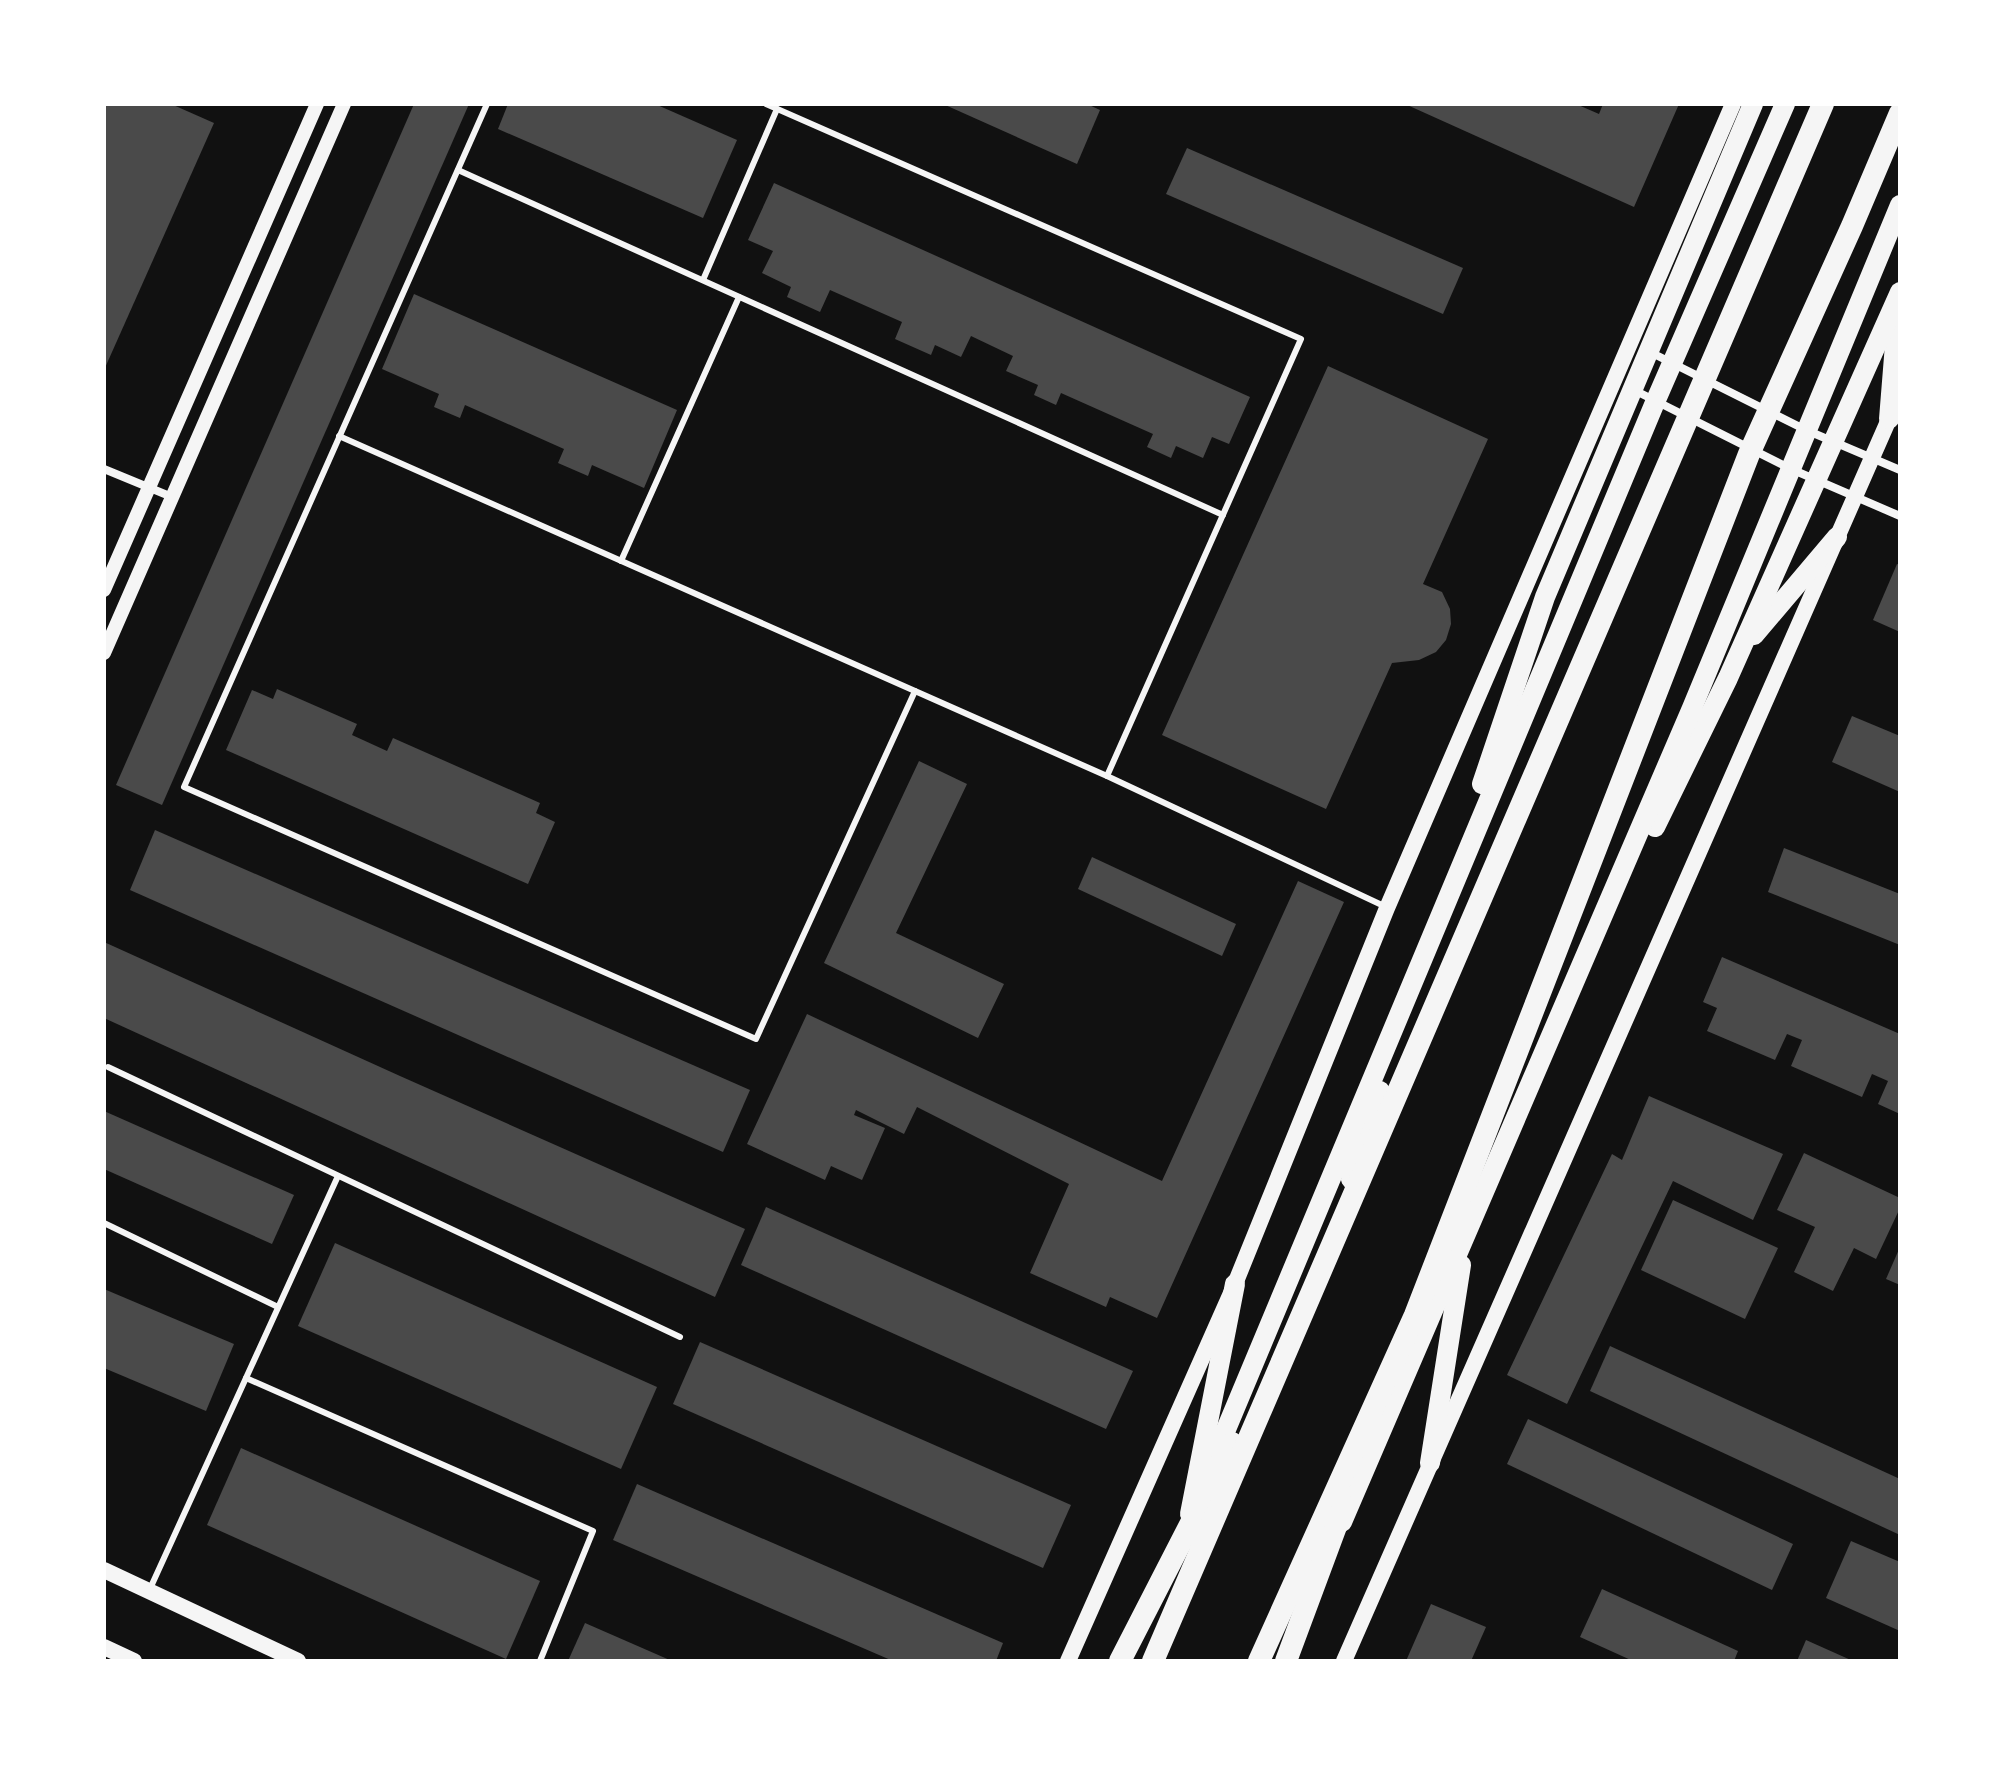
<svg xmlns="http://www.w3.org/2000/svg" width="2004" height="1765" font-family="Georgia,serif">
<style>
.building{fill:#4a4a4a}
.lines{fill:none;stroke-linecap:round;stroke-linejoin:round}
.service{stroke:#f5f5f5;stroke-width:6}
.minor{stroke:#f5f5f5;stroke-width:8}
.tertiary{stroke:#f5f5f5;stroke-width:14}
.secondary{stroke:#f5f5f5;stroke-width:16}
.primary{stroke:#f5f5f5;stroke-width:20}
.trunk{stroke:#f5f5f5;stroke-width:22}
</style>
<rect width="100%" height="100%" fill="#111"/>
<!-- building -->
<g class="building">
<path d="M 104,104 L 171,104 L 214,123 L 104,370 Z"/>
<path d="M 414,104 L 469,104 L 162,805 L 116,785 Z"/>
<path d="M 508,104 L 655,104 L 737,140 L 703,218 L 498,129 Z"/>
<path d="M 943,104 L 1087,104 L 1100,110 L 1077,164 Z"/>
<path d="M 1405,104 L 1576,104 L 1599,114 L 1603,104 L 1679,104 L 1634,207 Z"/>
<path d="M 1187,148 L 1463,268 L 1443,314 L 1166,194 Z"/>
<path d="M 774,183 L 1250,397 L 1229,444 L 1212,437 L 1203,458 L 1176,446 L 1171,458 L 1147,447 L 1153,434 L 1061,393 L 1056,405 L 1034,395 L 1038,385 L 1006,371 L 1013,356 L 971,336 L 961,357 L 935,345 L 931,355 L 895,339 L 902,322 L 830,290 L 820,312 L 787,297 L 791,287 L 762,273 L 773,251 L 748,240 Z"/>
<path d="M 414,294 L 677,410 L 644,488 L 592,465 L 588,476 L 558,463 L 564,449 L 465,405 L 460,418 L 434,407 L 439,394 L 382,369 Z"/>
<path d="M 1328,366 L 1488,439 L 1423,584 L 1442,592 L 1450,609 L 1451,624 L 1446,640 L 1436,652 L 1419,660 L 1392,663 L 1326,809 L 1162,735 Z"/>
<path d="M 1897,564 L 1900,565 L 1900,632 L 1873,620 Z"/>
<path d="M 277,689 L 357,724 L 352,735 L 387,751 L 393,738 L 540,803 L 536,813 L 555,822 L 528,884 L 226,750 L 252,690 L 273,699 Z"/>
<path d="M 1852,716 L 1900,736 L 1900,792 L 1832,762 Z"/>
<path d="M 919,761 L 967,784 L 896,933 L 1004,984 L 978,1038 L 824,963 Z"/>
<path d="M 155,830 L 750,1090 L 723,1152 L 130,890 Z"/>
<path d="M 1784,848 L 1900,894 L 1900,945 L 1768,892 Z"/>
<path d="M 1092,857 L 1236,924 L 1222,956 L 1078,889 Z"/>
<path d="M 1298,881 L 1344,902 L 1157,1318 L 1110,1297 L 1106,1307 L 1030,1273 L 1069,1184 L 917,1107 L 904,1134 L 856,1110 L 854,1115 L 885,1128 L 862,1180 L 831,1166 L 825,1180 L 747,1144 L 807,1014 L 1162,1181 Z"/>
<path d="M 104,942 L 400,1076 L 745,1229 L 715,1297 L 104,1018 Z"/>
<path d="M 1722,957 L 1900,1034 L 1900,1114 L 1878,1104 L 1888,1081 L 1872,1074 L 1862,1097 L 1791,1066 L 1802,1040 L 1787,1034 L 1775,1060 L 1707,1031 L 1717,1008 L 1703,1002 Z"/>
<path d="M 1649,1096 L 1783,1154 L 1753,1220 L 1673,1181 L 1567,1404 L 1507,1375 L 1612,1154 L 1622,1160 Z"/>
<path d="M 104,1111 L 294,1195 L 272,1244 L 104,1169 Z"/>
<path d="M 1804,1153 L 1900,1198 L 1900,1208 L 1876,1259 L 1854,1248 L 1833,1291 L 1794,1272 L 1815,1227 L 1777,1210 Z"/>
<path d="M 1673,1200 L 1778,1248 L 1745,1319 L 1641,1270 Z"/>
<path d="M 766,1207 L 1133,1371 L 1106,1429 L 741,1265 Z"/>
<path d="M 335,1243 L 657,1387 L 621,1469 L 298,1326 Z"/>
<path d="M 1900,1247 L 1900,1285 L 1886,1279 Z"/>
<path d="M 104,1289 L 234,1344 L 206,1411 L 104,1368 Z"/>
<path d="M 700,1342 L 1071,1505 L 1043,1568 L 673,1404 Z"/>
<path d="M 1610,1346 L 1900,1479 L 1900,1535 L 1590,1391 Z"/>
<path d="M 1528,1419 L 1793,1544 L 1772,1590 L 1507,1464 Z"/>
<path d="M 241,1448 L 540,1581 L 506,1659 L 207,1525 Z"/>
<path d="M 637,1484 L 1003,1643 L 996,1661 L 893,1661 L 613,1540 Z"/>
<path d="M 1851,1541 L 1900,1562 L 1900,1631 L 1826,1598 Z"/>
<path d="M 1602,1589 L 1738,1651 L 1734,1661 L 1633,1661 L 1580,1637 Z"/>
<path d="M 1431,1604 L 1486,1627 L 1471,1661 L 1406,1661 Z"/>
<path d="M 585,1623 L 672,1661 L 568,1661 Z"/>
<path d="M 1806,1640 L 1853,1661 L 1797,1661 Z"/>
</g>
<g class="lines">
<!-- service -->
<g class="service">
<path d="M 487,104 L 184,787 L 756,1039 L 915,691"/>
<path d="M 766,104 L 1301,339 L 1107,776"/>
<path d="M 458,170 L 1223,515"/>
<path d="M 703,280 L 777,109"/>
<path d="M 339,436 L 1107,776 L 1384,906"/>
<path d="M 621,561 L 739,297"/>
<path d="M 108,1067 L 680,1337"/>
<path d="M 104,1223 L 278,1307"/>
<path d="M 246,1378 L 593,1531 L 540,1661"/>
<path d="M 149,1591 L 338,1176"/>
</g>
<!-- minor -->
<g class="minor">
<path d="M 1648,351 L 1806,430 L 1900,470"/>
<path d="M 1632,389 L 1791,469 L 1900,516"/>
<path d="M 104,469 L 172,497"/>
</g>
<!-- tertiary -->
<g class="tertiary">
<path d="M 104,590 L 317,104"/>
<path d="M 104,653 L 344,104"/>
</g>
<!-- secondary -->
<g class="secondary">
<path d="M 104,1570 L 298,1661"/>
<path d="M 104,1647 L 134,1661"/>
<path d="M 1068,1661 L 1235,1284 L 1387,908 L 1733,104"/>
<path d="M 1344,1661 L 1893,410"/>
</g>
<!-- primary -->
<g class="primary">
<path d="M 1889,419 L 1898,307"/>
<path d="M 1754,635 L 1837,537"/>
<path d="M 1482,784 L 1545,597 L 1753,104"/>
<path d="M 1655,827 L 1728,678 L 1900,292"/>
<path d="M 1351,1179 L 1380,1091"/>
<path d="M 1212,1463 L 1656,400 L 1785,104"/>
<path d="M 1430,1463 L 1461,1265"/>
<path d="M 1190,1514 L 1235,1284"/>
<path d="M 1342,1522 L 1692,708 L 1900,205"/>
</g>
<!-- trunk -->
<g class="trunk">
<path d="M 1120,1661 L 1232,1443"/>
<path d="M 1153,1661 L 1823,104"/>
<path d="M 1259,1661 L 1415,1315 L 1749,454 L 1852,226 L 1900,113"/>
<path d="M 1286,1661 L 1344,1505"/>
</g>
</g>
<!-- border -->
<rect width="2004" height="1765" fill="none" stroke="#ffffff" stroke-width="212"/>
</svg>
